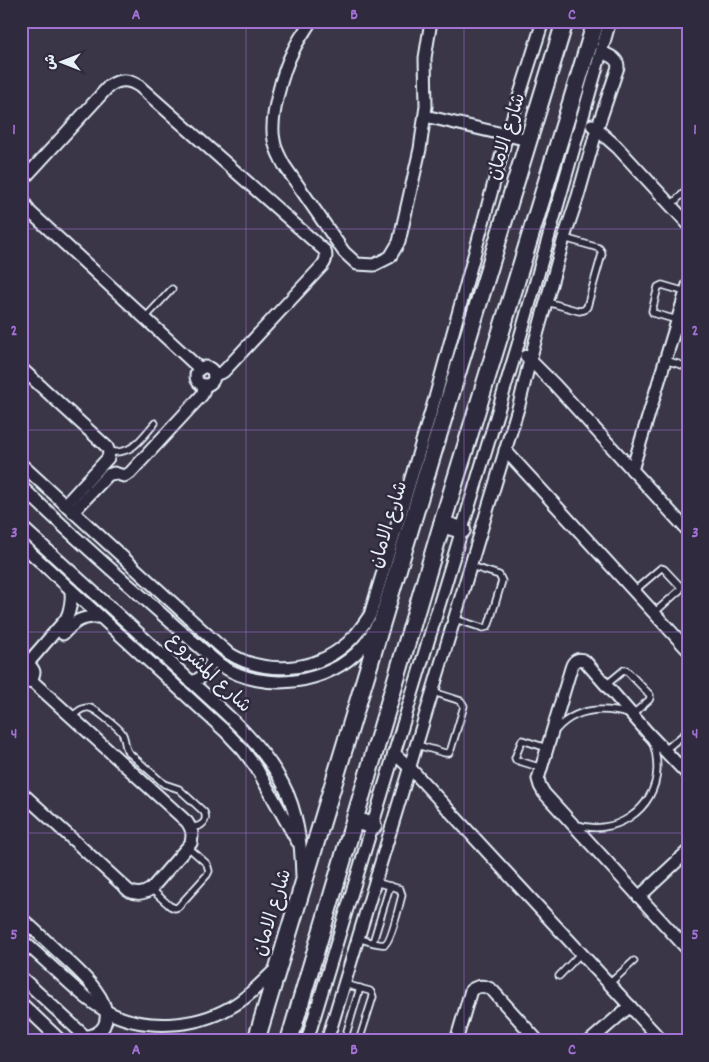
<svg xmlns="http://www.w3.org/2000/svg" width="709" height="1062" font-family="Dekko,'Playpen Sans Arabic',sans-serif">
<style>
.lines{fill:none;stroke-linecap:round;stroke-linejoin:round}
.lane-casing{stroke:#e8f1f8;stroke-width:9}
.street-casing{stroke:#e8f1f8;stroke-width:15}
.secondary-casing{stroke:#e8f1f8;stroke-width:20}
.lane{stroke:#2f2a3d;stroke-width:5.5}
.street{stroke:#2f2a3d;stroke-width:11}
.secondary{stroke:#2f2a3d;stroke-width:16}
.grid{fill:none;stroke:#a171d3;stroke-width:1;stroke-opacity:0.55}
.labels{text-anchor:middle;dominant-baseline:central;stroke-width:5;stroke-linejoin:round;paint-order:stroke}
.street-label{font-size:19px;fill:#e8f1f8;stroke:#2f2a3d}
.neatline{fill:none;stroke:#a171d3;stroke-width:2}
.grid-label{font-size:16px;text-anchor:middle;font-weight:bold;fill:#a171d3}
</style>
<rect width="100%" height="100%" fill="#3a3648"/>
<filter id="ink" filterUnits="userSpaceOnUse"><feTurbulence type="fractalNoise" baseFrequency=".02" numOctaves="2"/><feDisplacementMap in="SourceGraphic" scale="10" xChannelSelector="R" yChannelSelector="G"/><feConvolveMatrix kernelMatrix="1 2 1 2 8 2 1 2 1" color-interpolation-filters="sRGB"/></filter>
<g filter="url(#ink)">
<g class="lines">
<defs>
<g id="lane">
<path d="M 671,205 L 688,189"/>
<path d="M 547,302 L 579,311 L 584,310 L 587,307 L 602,254 L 601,251 L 599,248 L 564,238"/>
<path d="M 145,318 L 172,289"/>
<path d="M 677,320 L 653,313 L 652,311 L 658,287 L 662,285 L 686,292"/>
<path d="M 675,328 L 688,332"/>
<path d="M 665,360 L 688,367"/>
<path d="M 109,452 C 133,454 140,440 155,423"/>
<path d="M 634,591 L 661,568 L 664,569 L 680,586 L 680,590 L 654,613"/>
<path d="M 455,619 L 483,628 L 487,627 L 489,624 L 502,581 L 499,575 L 471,566"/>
<path d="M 72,717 C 87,701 93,708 108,720 C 113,724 119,728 122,733 C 126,739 124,746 128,752 L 164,784 L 179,789 L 204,812 C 209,821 200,829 190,826"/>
<path d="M 556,730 C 576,707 605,707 632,715 L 649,700 L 650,698 L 650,695 L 626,670 L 624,670 L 606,685"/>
<path d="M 417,745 L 445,753 L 449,753 L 451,749 L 464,706 L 461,701 L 433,692"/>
<path d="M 665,750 L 688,731"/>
<path d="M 542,768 L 516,760 L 515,758 L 522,740 L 547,748"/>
<path d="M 575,824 C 613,838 656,810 657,769 C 657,760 656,750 652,742"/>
<path d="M 151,889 L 170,906 L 175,908 L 178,907 L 207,875 L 209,871 L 207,864 L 188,847"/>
<path d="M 358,938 C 364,940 381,946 385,944 C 391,941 400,903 402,895 L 400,889 L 375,882"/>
<path d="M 373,942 L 390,886"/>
<path d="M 559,976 L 581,953"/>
<path d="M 344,984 L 370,991 L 372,994 L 373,997 L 359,1041"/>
<path d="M 609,984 L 634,961"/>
<path d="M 344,1041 L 360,988"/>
</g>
<g id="street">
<path d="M 311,21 C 305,31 298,40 293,51 C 283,70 269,119 274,140 C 275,149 280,157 284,165 L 344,252 L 357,264 L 374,265 L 390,257 L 399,242 L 420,149 L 426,106 L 425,58 L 431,21"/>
<path d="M 425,116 L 528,140"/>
<path d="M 592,125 L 617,147 L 688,224"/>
<path d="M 21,182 L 109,86 C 120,79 128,79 139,86 L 325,251 C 327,257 326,261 322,266 L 226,369 L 223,372 L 214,375"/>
<path d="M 21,193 L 24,202 L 29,211"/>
<path d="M 21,206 L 29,211 L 200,369"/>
<path d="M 526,356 L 555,385 L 688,531"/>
<circle cx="205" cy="376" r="9"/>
<path d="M 21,368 L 107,447 L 109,452 L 108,458 L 65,505"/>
<path d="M 505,450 L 688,650"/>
<path d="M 21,464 L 210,637 C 215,642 221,647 227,652 C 260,674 308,673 340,649 C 353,640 361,628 370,615 L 435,398 L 507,135 L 543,21"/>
<path d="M 632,470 L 688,285"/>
<path d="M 21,486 C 59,523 99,559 139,594 C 156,609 173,624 190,639 C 201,648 211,658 222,666 C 264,693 329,685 362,647 C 368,641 372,633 377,625"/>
<path d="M 73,512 L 108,475 L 114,473 L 124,476 L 130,473 L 202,395 L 204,389 L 204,385"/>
<path d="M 21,526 C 76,576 130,625 184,675 C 219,708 260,740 283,784 C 298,812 301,844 302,876"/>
<path d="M 21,544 L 226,732 L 243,750 L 257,769 L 297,841"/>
<path d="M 63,634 C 75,621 82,616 100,617"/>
<path d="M 21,664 C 28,664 32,666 34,672 C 33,679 29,684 21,682"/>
<path d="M 27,664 L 66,619 C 71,609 72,601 71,590"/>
<path d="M 191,682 C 203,679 208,670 213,659"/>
<path d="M 394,753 L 410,768 L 662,1041"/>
<path d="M 688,775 L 648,733 L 585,661 C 578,657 573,661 571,668 L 538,779 L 540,786 L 544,793 L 688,950"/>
<path d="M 21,792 L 129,891 C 137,895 143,894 151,889 L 191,843 C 193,834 192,829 187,822 L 31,680"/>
<path d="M 639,897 L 688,851"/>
<path d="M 21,918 C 33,928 44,939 55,949 C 72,965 117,1000 104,1026 C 100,1033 93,1035 85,1037"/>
<path d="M 21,939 C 35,952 50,965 64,978 C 77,990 90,1002 106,1011 C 143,1031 195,1028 231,1007 C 249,997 263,981 278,967"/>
<path d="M 21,977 L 90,1041"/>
<path d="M 21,1003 L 61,1041"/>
<path d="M 307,1041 L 517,348 L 610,21"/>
<path d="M 327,1041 L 519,405 L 530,360 L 564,238 L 578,196 L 597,129 L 618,67 C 618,58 609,56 602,52"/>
<path d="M 456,1041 L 471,990 C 479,985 486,985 493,991 L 538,1041"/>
<path d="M 590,1041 L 630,1006"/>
</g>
<g id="secondary">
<path d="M 442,524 L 462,530"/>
<path d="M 355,820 L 373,826"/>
<path d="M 256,1041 L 448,403 L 565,21"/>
<path d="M 289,1041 L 442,524 L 596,21"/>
</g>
</defs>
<!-- lane casing -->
<use href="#lane" class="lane-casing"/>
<!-- street casing -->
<use href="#street" class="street-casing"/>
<!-- secondary casing -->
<use href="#secondary" class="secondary-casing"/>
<!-- lane -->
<use href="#lane" class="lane"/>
<!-- street -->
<use href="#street" class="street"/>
<!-- secondary -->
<use href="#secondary" class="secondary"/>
</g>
</g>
<!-- grid -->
<path class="grid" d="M 246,21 L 246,1041M 464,21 L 464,1041M 21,229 L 688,229M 21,430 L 688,430M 21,632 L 688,632M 21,833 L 688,833"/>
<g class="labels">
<!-- street labels -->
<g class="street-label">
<text transform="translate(508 137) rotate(-73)">شارع الامان</text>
<text transform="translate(390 525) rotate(-73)">شارع الامان</text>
<text transform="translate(208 674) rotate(43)">شارع المشروع</text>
<text transform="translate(274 913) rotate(-73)">شارع الامان</text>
</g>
</g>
<!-- margin -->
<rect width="709" height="1062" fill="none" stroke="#2f2a3d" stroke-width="55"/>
<!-- north arrow -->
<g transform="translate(62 62) rotate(270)" stroke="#2f2a3d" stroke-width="4" paint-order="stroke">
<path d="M0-4L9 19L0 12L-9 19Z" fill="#e8f1f8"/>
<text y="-8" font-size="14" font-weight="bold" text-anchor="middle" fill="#e8f1f8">ش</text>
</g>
<rect x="28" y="28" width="654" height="1006" class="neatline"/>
<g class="grid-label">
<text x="136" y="19">A</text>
<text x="354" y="19">B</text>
<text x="572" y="19">C</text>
<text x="14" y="134">1</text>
<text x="695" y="134">1</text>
<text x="14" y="335">2</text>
<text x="695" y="335">2</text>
<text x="14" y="537">3</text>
<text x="695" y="537">3</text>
<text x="14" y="738">4</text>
<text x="695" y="738">4</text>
<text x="14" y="939">5</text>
<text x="695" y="939">5</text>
<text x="136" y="1054">A</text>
<text x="354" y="1054">B</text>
<text x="572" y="1054">C</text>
</g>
</svg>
